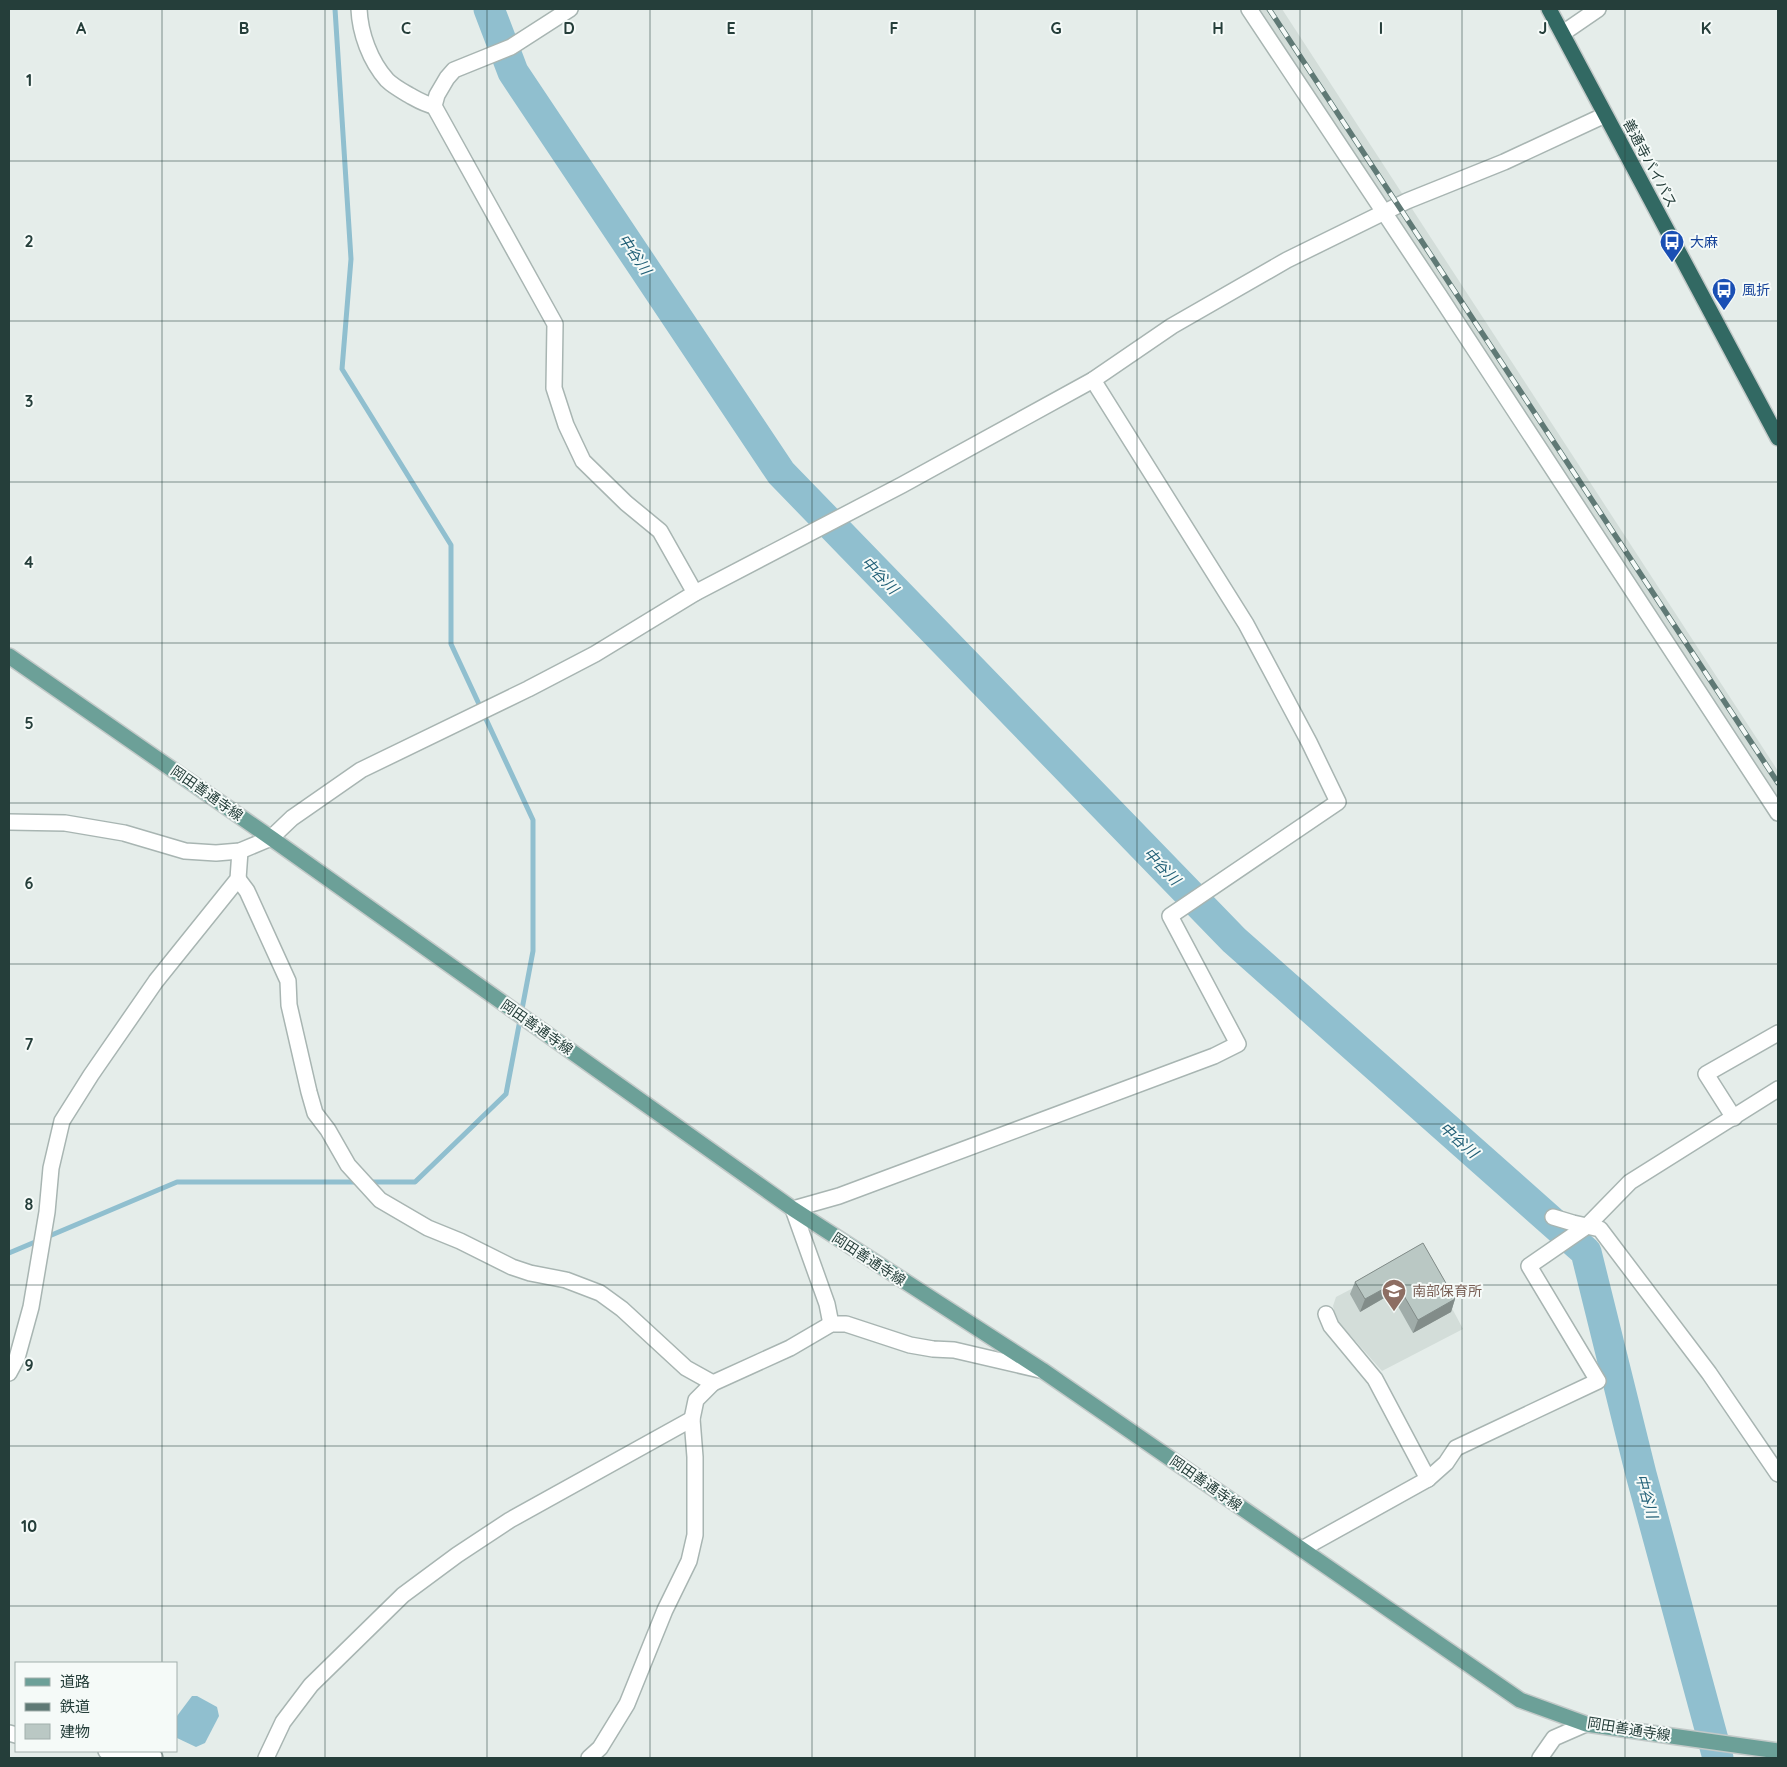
<svg xmlns="http://www.w3.org/2000/svg" width="1787" height="1767" font-family="Quicksand,'Noto Sans JP',sans-serif">
<style>
.built{fill:#d3ddd9}
.water{fill:#90bfcf}
.lines{fill:none;stroke-linecap:round;stroke-linejoin:round}
.stream{stroke:#90bfcf;stroke-width:5}
.river{stroke:#90bfcf;stroke-width:31}
.street-casing{stroke:#a8b5b2;stroke-width:18}
.primary-casing{stroke:#c2c9c8;stroke-width:18}
.highway-casing{stroke:#c2c9c8;stroke-width:18}
.street{stroke:#fff;stroke-width:15}
.primary{stroke:#6ca098;stroke-width:15}
.highway{stroke:#326963;stroke-width:15}
.rail-casing{stroke:#5f7975;stroke-width:5.5}
.rail{stroke:#f5faf8;stroke-width:4;stroke-dasharray:11;stroke-linecap:butt}
.wall{fill:#a0aca9}
.shaded-wall{fill:#828c89}
.building{fill:#bac8c4;stroke:#828c89}
.grid{fill:none;stroke:#253e3a;stroke-width:1;stroke-opacity:0.55}
.labels{text-anchor:middle;dominant-baseline:central;stroke-width:4;stroke-linejoin:round;paint-order:stroke}
.street-label{font-size:14px;fill:#253e3a;stroke:#f5faf8}
.transit-label{font-size:14px;fill:#164399;stroke:#f5faf8;text-anchor:start}
.education-label{font-size:14px;fill:#785e54;stroke:#f5faf8;text-anchor:start}
.water-label{font-size:15px;font-style:italic;fill:#226077;stroke:#f5faf8}
.grid-label{font-size:16px;text-anchor:middle;font-weight:bold;fill:#253e3a;stroke:#f5faf8;stroke-width:4;stroke-linejoin:round;paint-order:stroke}
</style>
<rect width="100%" height="100%" fill="#e5edea"/>
<!-- built -->
<g class="built">
<path d="M 1258,9 L 1282,9 L 1778,771 L 1778,797 Z"/>
<path d="M 1422,1252 L 1463,1329 L 1382,1371 L 1336,1319 L 1333,1306 L 1336,1297 Z"/>
</g>
<!-- water -->
<path class="water" d="M 192,1696 L 197,1696 L 217,1707 L 219,1716 L 205,1743 L 196,1747 L 177,1738 L 176,1736 L 177,1716 Z"/>
<g class="lines">
<!-- stream -->
<g class="stream">
<path d="M 335,9 L 351,259 L 342,369 L 451,545 L 451,644 L 533,820 L 533,951 L 506,1094 L 415,1182 L 368,1182"/>
<path d="M 9,1253 L 177,1182 L 359,1182"/>
</g>
<!-- river -->
<path class="river" d="M 489,9 L 513,72 L 781,473 L 1234,940 L 1586,1252 L 1641,1474 L 1718,1758"/>
<defs>
<g id="street">
<path d="M 359,9 C 360,33 370,61 387,80 C 393,86 402,91 409,95 C 418,100 424,104 434,106"/>
<path d="M 570,9 L 511,47 L 454,70 L 447,78 L 437,95 L 434,106 L 555,324 L 554,388 L 566,425 L 583,461 L 626,503 L 660,531 L 695,593"/>
<path d="M 1249,9 L 1439,295 L 1778,813"/>
<path d="M 1563,33 L 1598,9"/>
<path d="M 9,822 L 65,823 L 124,833 L 185,851 L 216,853 L 240,851 L 271,838 L 292,818 L 361,770 L 528,689 L 595,654 L 695,593 L 902,485 L 1093,380 L 1172,326 L 1287,260 L 1407,201 L 1504,162 L 1605,115"/>
<path d="M 238,879 L 247,891 L 288,981 L 289,1005 L 309,1092 L 315,1113 L 328,1130 L 348,1165 L 380,1200 L 428,1228 L 460,1241 L 512,1267 L 530,1273 L 566,1280 L 600,1293 L 622,1309 L 686,1368 L 713,1383"/>
<path d="M 1734,1118 L 1706,1074 L 1778,1033"/>
<path d="M 1553,1217 L 1573,1223 L 1600,1229 L 1709,1373 L 1778,1474"/>
<path d="M 1326,1314 L 1331,1326 L 1375,1379 L 1428,1479"/>
<path d="M 831,1324 L 827,1304 L 793,1209 L 839,1196 L 1214,1056 L 1238,1044 L 1170,916 L 1338,802 L 1309,742 L 1246,624 L 1093,380"/>
<path d="M 9,1373 L 17,1358 L 31,1307 L 47,1212 L 51,1168 L 62,1121 L 91,1075 L 156,981 L 238,879 L 240,851"/>
<path d="M 1302,1549 L 1428,1479 L 1446,1463 L 1456,1448 L 1598,1381 L 1529,1266 L 1587,1226 L 1630,1182 L 1778,1089"/>
<path d="M 9,1733 L 16,1735"/>
<path d="M 106,1751 L 150,1756 L 155,1758"/>
<path d="M 266,1758 L 283,1722 L 311,1685 L 403,1595 L 457,1555 L 510,1520 L 692,1419"/>
<path d="M 589,1758 L 600,1748 L 627,1704 L 665,1610 L 689,1561 L 695,1535 L 695,1457 L 692,1419 L 696,1400 L 713,1383 L 790,1348 L 831,1324 L 846,1324 L 910,1345 L 933,1349 L 954,1350 L 1040,1370"/>
<path d="M 1540,1758 L 1554,1738 L 1586,1724"/>
</g>
<path id="primary" d="M 9,656 L 271,838 L 793,1209 L 1042,1370 L 1520,1700 L 1586,1724 L 1778,1751"/>
<path id="highway" d="M 1549,9 L 1778,438"/>
</defs>
<!-- street casing -->
<use href="#street" class="street-casing"/>
<!-- primary casing -->
<use href="#primary" class="primary-casing"/>
<!-- highway casing -->
<use href="#highway" class="highway-casing"/>
<!-- street -->
<use href="#street" class="street"/>
<!-- primary -->
<use href="#primary" class="primary"/>
<!-- highway -->
<use href="#highway" class="highway"/>
<defs>
<path id="rail" d="M 1269,9 L 1778,783"/>
</defs>
<!-- rail casing -->
<use href="#rail" class="rail-casing"/>
<!-- rail -->
<use href="#rail" class="rail"/>
</g>
<!-- wall -->
<path class="wall" d="M 1423,1243 L 1455,1299 L 1451,1312 L 1413,1333 L 1391,1294 L 1360,1312 L 1350,1294 L 1355,1282 Z"/>
<!-- shaded-wall -->
<g class="shaded-wall">
<path d="M 1396,1282 L 1391,1294 L 1360,1312 L 1365,1299 Z"/>
<path d="M 1455,1299 L 1451,1312 L 1413,1333 L 1418,1320 Z"/>
</g>
<!-- building -->
<path class="building" d="M 1423,1243 L 1455,1299 L 1418,1320 L 1396,1282 L 1365,1299 L 1355,1282 Z"/>
<!-- grid -->
<path class="grid" d="M 162,9 L 162,1663M 325,9 L 325,1758M 487,9 L 487,1758M 650,9 L 650,1758M 812,9 L 812,1758M 975,9 L 975,1758M 1137,9 L 1137,1758M 1300,9 L 1300,1758M 1462,9 L 1462,1758M 1625,9 L 1625,1758M 9,161 L 1778,161M 9,321 L 1778,321M 9,482 L 1778,482M 9,643 L 1778,643M 9,803 L 1778,803M 9,964 L 1778,964M 9,1124 L 1778,1124M 9,1285 L 1778,1285M 9,1446 L 1778,1446M 9,1606 L 1778,1606M 162,1751 L 162,1758"/>
<!-- icons -->
<defs>
<symbol id="bus-pin" viewBox="-11 -11 22 30"><path d="M0 17L-7.5 6A9.5 9.5 0 1 1 7.5 6Z" fill="#1a4fb4" stroke="#f5faf8"/><path d="M-5-6H5V4H4V6H2V4H-2V6H-4V4H-5ZM-3.5-4V0h7V-4ZM-3.5 1.2v1.5H-2V1.2ZM2 1.2v1.5H3.5V1.2Z" fill="#fff"/></symbol>
<symbol id="school-pin" viewBox="-11 -11 22 30"><path d="M0 17L-7.5 6A9.5 9.5 0 1 1 7.5 6Z" fill="#8d6e63" stroke="#f5faf8"/><path d="M0-5L7-2L0 1L-7-2ZM-4 1L0 2.5L4 1V4Q0 6-4 4Z" fill="#fff"/></symbol>
</defs>
<g fill-rule="evenodd">
<use href="#bus-pin" x="1658" y="228" width="28" height="38"/>
<use href="#bus-pin" x="1710" y="276" width="28" height="38"/>
<use href="#school-pin" x="1380" y="1277" width="28" height="38"/>
</g>
<g class="labels">
<!-- street labels -->
<g class="street-label">
<text transform="translate(1650 163) rotate(62)">善通寺バイパス</text>
<text transform="translate(207 793) rotate(35)">岡田善通寺線</text>
<text transform="translate(537 1027) rotate(35)">岡田善通寺線</text>
<text transform="translate(869 1259) rotate(33)">岡田善通寺線</text>
<text transform="translate(1206 1483) rotate(35)">岡田善通寺線</text>
<text transform="translate(1629 1729) rotate(9)">岡田善通寺線</text>
</g>
<!-- transit labels -->
<g class="transit-label">
<text x="1690" y="242">大麻</text>
<text x="1742" y="290">風折</text>
</g>
<!-- education labels -->
<g class="education-label">
<text x="1412" y="1291">南部保育所</text>
</g>
<!-- water labels -->
<g class="water-label">
<text transform="translate(635 254) rotate(56)">中谷川</text>
<text transform="translate(880 575) rotate(46)">中谷川</text>
<text transform="translate(1162 866) rotate(46)">中谷川</text>
<text transform="translate(1459 1140) rotate(42)">中谷川</text>
<text transform="translate(1647 1496) rotate(75)">中谷川</text>
</g>
</g>
<g class="grid-label">
<text x="81" y="34">A</text>
<text x="244" y="34">B</text>
<text x="406" y="34">C</text>
<text x="569" y="34">D</text>
<text x="731" y="34">E</text>
<text x="894" y="34">F</text>
<text x="1056" y="34">G</text>
<text x="1218" y="34">H</text>
<text x="1381" y="34">I</text>
<text x="1543" y="34">J</text>
<text x="1706" y="34">K</text>
<text x="29" y="86">1</text>
<text x="29" y="247">2</text>
<text x="29" y="407">3</text>
<text x="29" y="568">4</text>
<text x="29" y="729">5</text>
<text x="29" y="889">6</text>
<text x="29" y="1050">7</text>
<text x="29" y="1210">8</text>
<text x="29" y="1371">9</text>
<text x="29" y="1532">10</text>
</g>
<!-- border -->
<rect width="1787" height="1767" fill="none" stroke="#253e3a" stroke-width="20"/>
<!-- legend -->
<rect x="15" y="1662" width="162" height="90" fill="#f5faf8" stroke="#a2afac"/>
<rect x="25" y="1678" width="25" height="8" fill="#6ca098" stroke="#a2afac"/>
<text x="60" y="1687" font-size="15" fill="#253e3a">道路</text>
<rect x="25" y="1703" width="25" height="8" fill="#5f7975" stroke="#a2afac"/>
<text x="60" y="1712" font-size="15" fill="#253e3a">鉄道</text>
<rect x="25" y="1724" width="25" height="15" fill="#bac8c4" stroke="#a2afac"/>
<text x="60" y="1737" font-size="15" fill="#253e3a">建物</text>
</svg>
